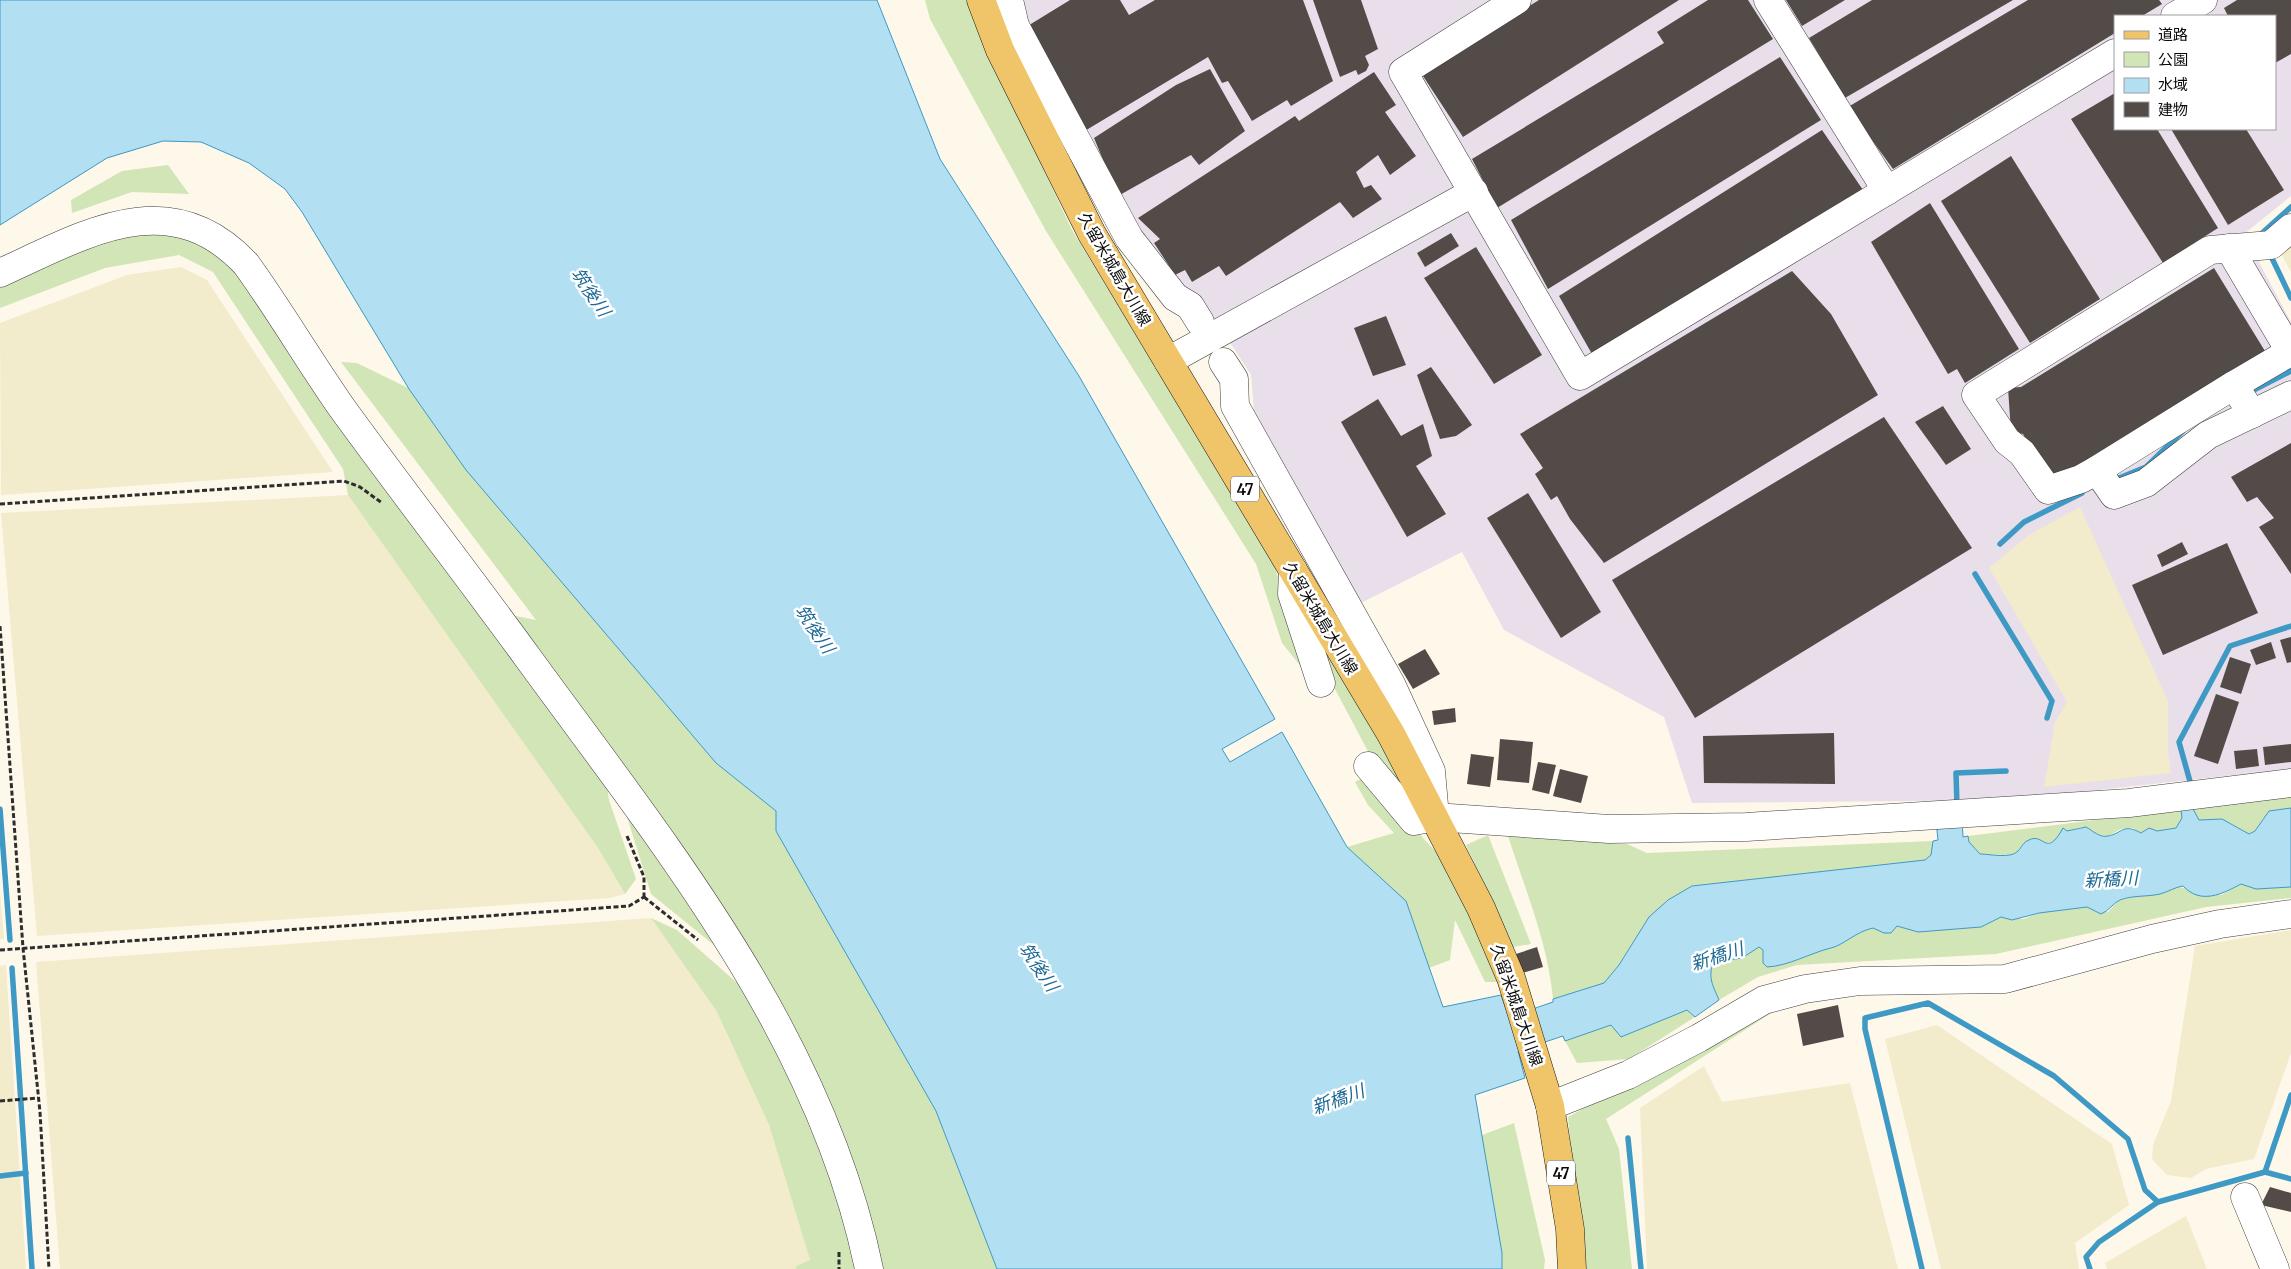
<svg xmlns="http://www.w3.org/2000/svg" width="2291" height="1269" font-family="Merriweather,'Noto Sans JP',serif">
<style>
.industrial{fill:#e8dfea;fill-rule:evenodd}
.farmland{fill:#f2ebcc}
.green{fill:#d2e5b7}
.water{fill:#b2dff2;stroke:#3e99c4}
.lines{fill:none;stroke-linecap:round;stroke-linejoin:round}
.stream{stroke:#3e99c4;stroke-width:5.5}
.building{fill:#534b48}
.minor-casing{stroke:#3e3e3e;stroke-width:29}
.major-casing{stroke:#1c1c1c;stroke-width:29}
.path{stroke:#2d2d2d;stroke-width:3;stroke-dasharray:5 2.5;stroke-linecap:butt}
.minor{stroke:#fff;stroke-width:28}
.major{stroke:#f0c468;stroke-width:28}
.labels{text-anchor:middle;dominant-baseline:central;stroke-width:5;stroke-linejoin:round;paint-order:stroke}
.shield{fill:#fff;stroke:#545454;stroke-width:1}
.shield-label{font-size:15px;font-weight:bold;fill:#0b0b0b}
.street-label{font-size:16px;fill:#0b0b0b;stroke:#fff}
.water-label{font-size:18px;font-style:italic;fill:#1d6994;stroke:#fff}
</style>
<rect width="100%" height="100%" fill="#fef8ea"/>
<!-- industrial -->
<path class="industrial" d="M 1021,0 L 2291,0 L 2291,196 L 2244,234 L 2291,322 L 2291,769 L 2008,800 L 1692,803 L 1664,717 L 1504,630 L 1462,552 L 1361,603 L 1254,410 L 1251,375 L 1198,293 L 1181,291 L 1135,226 L 1026,27 ZM 2115,16 L 2275,16 L 2275,129 L 2115,129 Z"/>
<!-- farmland -->
<g class="farmland">
<path d="M 2291,242 L 2291,272 L 2280,252 Z"/>
<path d="M 181,267 L 207,280 L 333,472 L 1,495 L 0,323 L 127,275 Z"/>
<path d="M 348,495 L 598,848 L 625,894 L 610,898 L 37,936 L 1,513 Z"/>
<path d="M 2080,507 L 2168,701 L 2168,750 L 2171,773 L 2044,787 L 2055,722 L 2067,702 L 1989,568 L 2029,535 Z"/>
<path d="M 0,892 L 4,939 L 0,939 Z"/>
<path d="M 651,918 L 717,1012 L 769,1125 L 810,1260 L 796,1266 L 796,1269 L 60,1269 L 36,962 Z"/>
<path d="M 2291,930 L 2291,1053 L 2254,1159 L 2206,1169 L 2191,1178 L 2167,1175 L 2152,1159 L 2153,1145 L 2171,1101 L 2195,946 Z"/>
<path d="M 6,965 L 26,1269 L 0,1269 L 0,966 Z"/>
<path d="M 1937,1025 L 2112,1144 L 2129,1205 L 2075,1243 L 2079,1269 L 1941,1269 L 1885,1039 Z"/>
<path d="M 1704,1066 L 1722,1102 L 1850,1083 L 1898,1269 L 1647,1269 L 1640,1108 Z"/>
<path d="M 2186,1216 L 2207,1269 L 2107,1269 L 2105,1263 Z"/>
</g>
<!-- green -->
<g class="green">
<path d="M 925,0 L 970,0 L 991,58 L 1072,230 L 1273,562 L 1311,679 L 1282,643 L 1256,564 L 1046,231 L 930,19 Z"/>
<path d="M 187,126 L 313,187 L 770,794 L 1021,1269 L 878,1269 L 793,1034 L 505,614 L 536,620 L 341,362 L 357,363 L 408,388 L 302,212 L 285,189 L 249,163 L 201,142 L 163,141 L 107,158 L 0,225 L 0,206 L 87,155 Z"/>
<path d="M 168,165 L 189,194 L 132,192 L 72,213 L 71,200 L 122,171 Z"/>
<path d="M 174,227 L 239,266 L 606,780 L 609,800 L 636,879 L 625,894 L 598,848 L 348,495 L 343,469 L 213,272 L 179,255 L 105,268 L 0,308 L 0,278 L 81,241 Z"/>
<path d="M 1304,614 L 1416,803 L 1371,757 L 1327,674 Z"/>
<path d="M 1282,732 L 1347,847 L 1394,833 L 1368,805 L 1355,782 L 1365,777 L 1442,858 L 1500,982 L 1485,982 L 1455,920 L 1450,960 L 1429,968 L 1443,1007 L 1501,995 L 1430,1023 Z"/>
<path d="M 2291,793 L 2291,808 L 2269,811 L 2255,831 L 2249,834 L 2222,819 L 2198,820 L 2192,807 Z"/>
<path d="M 623,804 L 736,963 L 651,894 Z"/>
<path d="M 2181,809 L 2182,818 L 2176,828 L 2141,833 L 2133,828 L 2121,829 L 2108,836 L 2099,835 L 2082,827 L 2067,831 L 2063,828 L 2056,841 L 2044,843 L 2034,838 L 2023,844 L 2018,852 L 2010,855 L 1980,854 L 1969,842 L 1968,836 Z"/>
<path d="M 1488,835 L 1531,944 L 1513,947 L 1466,845 Z"/>
<path d="M 1508,836 L 1627,844 L 1647,853 L 1933,841 L 1931,855 L 1925,860 L 1914,862 L 1692,886 L 1649,917 L 1619,965 L 1604,983 L 1553,999 C 1548,943 1525,889 1508,836 Z"/>
<path d="M 2241,884 L 2256,889 L 2291,887 L 2291,898 L 2206,907 L 1996,954 L 1797,965 L 1758,977 L 1719,1000 C 1713,986 1707,976 1714,962 L 1742,958 L 1759,947 L 1763,950 L 1764,963 L 1768,967 C 1788,966 1810,953 1831,948 C 1844,945 1855,932 1873,928 L 1885,933 L 1897,926 L 1918,932 L 1981,927 L 2001,917 L 2023,919 L 2039,913 L 2087,907 L 2108,912 L 2118,901 L 2136,896 L 2161,894 L 2178,887 L 2221,895 Z"/>
<path d="M 651,918 L 677,930 L 752,996 L 807,1109 L 845,1215 L 857,1269 L 796,1269 L 796,1266 L 810,1260 L 769,1125 L 717,1012 Z"/>
<path d="M 1765,1008 L 1773,1012 L 1606,1119 L 1619,1149 L 1632,1269 L 1582,1269 L 1568,1117 Z"/>
<path d="M 1687,1010 L 1695,1017 L 1629,1059 L 1577,1063 L 1565,1041 L 1611,1025 L 1621,1037 Z"/>
<path d="M 1469,1070 L 1525,1078 L 1475,1095 L 1482,1135 L 1514,1123 L 1545,1260 L 1544,1269 L 1443,1269 Z"/>
</g>
<!-- water -->
<path class="water" d="M 0,0 L 877,0 L 940,159 L 1079,376 L 1275,719 L 1222,749 L 1230,762 L 1282,732 L 1347,847 L 1406,901 L 1443,1007 L 1501,995 L 1509,1017 L 1553,1002 L 1553,999 L 1604,983 L 1619,965 L 1649,917 L 1668,900 L 1692,886 L 1925,860 L 1931,855 L 1933,841 L 1938,840 L 1936,821 L 1962,819 L 1963,837 L 1968,836 L 1969,842 L 1980,854 C 1990,854 2011,859 2018,851 C 2022,847 2023,842 2029,840 C 2044,832 2046,859 2063,828 L 2067,831 L 2086,827 C 2093,831 2100,838 2108,836 C 2123,833 2123,823 2141,833 L 2149,828 L 2157,831 L 2176,828 L 2182,818 L 2181,809 L 2192,807 L 2199,820 L 2222,819 L 2249,834 L 2255,831 L 2269,811 L 2291,808 L 2291,887 L 2256,889 L 2241,884 C 2222,894 2201,905 2183,886 C 2175,887 2168,892 2160,894 C 2147,897 2133,895 2120,900 C 2113,903 2109,911 2101,914 L 2087,907 L 2039,913 L 2012,920 L 2001,917 L 1981,927 L 1918,932 L 1897,926 L 1891,933 L 1884,933 L 1873,928 C 1855,932 1844,945 1831,948 C 1810,953 1789,966 1767,967 L 1763,963 L 1763,950 L 1759,947 L 1742,958 L 1714,962 C 1707,976 1713,986 1719,1000 L 1695,1017 L 1687,1010 L 1621,1037 L 1611,1025 L 1565,1041 L 1563,1036 L 1518,1051 L 1525,1078 L 1475,1095 L 1502,1253 L 1502,1269 L 997,1269 L 936,1111 L 776,831 L 776,811 L 716,763 L 466,470 L 409,389 L 302,212 L 285,189 L 249,163 L 201,142 L 163,141 L 107,158 L 0,225 Z"/>
<g class="lines">
<!-- stream -->
<g class="stream">
<path d="M 2262,237 L 2261,234 L 2291,207"/>
<path d="M 2269,252 L 2291,298"/>
<path d="M 2248,393 L 2291,371"/>
<path d="M 2114,480 L 2146,467 L 2183,431"/>
<path d="M 2000,544 L 2024,522 L 2082,493"/>
<path d="M 1975,574 L 2052,701 L 2047,718"/>
<path d="M 2191,785 L 2179,742 L 2230,646 L 2291,626"/>
<path d="M 1957,806 L 1956,773 L 2006,771"/>
<path d="M 0,809 L 10,940"/>
<path d="M 12,968 L 32,1269"/>
<path d="M 1628,1138 L 1641,1269"/>
<path d="M 2265,1172 L 2291,1095"/>
<path d="M 0,1176 L 26,1173"/>
<path d="M 1922,1269 L 1865,1029 L 1865,1018 L 1928,1003 L 2054,1076 L 2128,1139 L 2145,1190 L 2158,1202 L 2265,1172 L 2291,1179"/>
<path d="M 2090,1269 L 2086,1257 L 2099,1242 L 2158,1202"/>
</g>
</g>
<!-- building -->
<g class="building">
<path d="M 1070,0 L 1120,0 L 1129,15 L 1155,0 L 1303,0 L 1333,81 L 1291,106 L 1287,100 L 1252,121 L 1228,81 L 1222,83 L 1208,57 L 1083,132 L 1026,27 Z"/>
<path d="M 1313,0 L 1361,0 L 1378,49 L 1365,56 L 1369,65 L 1366,71 L 1358,75 L 1356,70 L 1340,77 Z"/>
<path d="M 1539,0 L 1679,0 L 1463,137 L 1421,73 Z"/>
<path d="M 1708,0 L 1748,0 L 1773,39 L 1497,208 L 1472,159 L 1664,43 L 1657,32 Z"/>
<path d="M 1786,0 L 1845,0 L 1802,26 Z"/>
<path d="M 1872,0 L 2013,0 L 1845,98 L 1809,38 Z"/>
<path d="M 2028,0 L 2159,0 L 2162,4 L 2142,16 L 2115,16 L 2115,33 L 1893,169 L 1848,107 Z"/>
<path d="M 2237,0 L 2291,0 L 2291,54 L 2275,63 L 2275,16 L 2228,16 L 2224,8 Z"/>
<path d="M 1780,57 L 1821,120 L 1548,289 L 1511,220 Z"/>
<path d="M 1210,69 L 1245,131 L 1199,165 L 1191,155 L 1118,196 L 1094,138 L 1176,85 Z"/>
<path d="M 1374,72 L 1396,105 L 1385,112 L 1416,156 L 1390,175 L 1378,155 L 1356,172 L 1364,188 L 1371,185 L 1382,199 L 1353,218 L 1340,202 L 1226,276 L 1219,266 L 1192,282 L 1185,270 L 1175,275 L 1154,243 L 1160,239 L 1138,218 L 1295,116 L 1299,121 Z"/>
<path d="M 2115,93 L 2115,129 L 2157,129 L 2218,228 L 2163,263 L 2071,119 Z"/>
<path d="M 2171,129 L 2246,129 L 2284,190 L 2228,225 Z"/>
<path d="M 1822,130 L 1863,190 L 1592,354 L 1559,296 Z"/>
<path d="M 2011,156 L 2100,299 L 2030,343 L 1941,201 Z"/>
<path d="M 1930,203 L 2019,349 L 1965,383 L 1957,369 L 1948,374 L 1871,242 Z"/>
<path d="M 1451,233 L 1459,246 L 1425,267 L 1417,253 Z"/>
<path d="M 1476,247 L 1542,355 L 1494,384 L 1424,278 Z"/>
<path d="M 2214,268 L 2268,356 L 2053,489 L 2023,434 L 2011,432 L 2008,388 L 2021,387 Z"/>
<path d="M 1792,271 L 1831,314 L 1878,395 L 1604,563 L 1570,519 L 1557,496 L 1551,500 L 1535,474 L 1543,468 L 1520,434 Z"/>
<path d="M 1386,316 L 1406,365 L 1373,376 L 1354,328 Z"/>
<path d="M 1431,367 L 1472,425 L 1456,436 L 1440,439 L 1417,375 Z"/>
<path d="M 1378,399 L 1401,436 L 1423,424 L 1432,456 L 1416,466 L 1446,514 L 1407,537 L 1341,422 Z"/>
<path d="M 1943,406 L 1971,449 L 1946,465 L 1915,422 Z"/>
<path d="M 1884,417 L 1972,548 L 1695,718 L 1612,580 Z"/>
<path d="M 2291,443 L 2291,574 L 2259,527 L 2274,518 L 2257,497 L 2247,502 L 2231,477 Z"/>
<path d="M 1528,493 L 1601,612 L 1561,638 L 1487,518 Z"/>
<path d="M 2182,542 L 2188,554 L 2162,567 L 2157,555 Z"/>
<path d="M 2227,543 L 2258,613 L 2163,655 L 2132,585 Z"/>
<path d="M 2291,637 L 2291,662 L 2287,663 L 2280,640 Z"/>
<path d="M 2271,642 L 2276,658 L 2256,665 L 2250,650 Z"/>
<path d="M 1425,649 L 1440,674 L 1413,689 L 1398,664 Z"/>
<path d="M 2230,657 L 2251,664 L 2241,694 L 2220,687 Z"/>
<path d="M 2216,694 L 2239,702 L 2218,764 L 2194,756 Z"/>
<path d="M 1455,708 L 1456,722 L 1434,725 L 1432,711 Z"/>
<path d="M 1834,733 L 1835,784 L 1704,783 L 1703,736 Z"/>
<path d="M 1500,739 L 1533,742 L 1529,783 L 1497,780 Z"/>
<path d="M 2291,744 L 2291,762 L 2265,765 L 2263,747 Z"/>
<path d="M 2257,749 L 2259,766 L 2236,769 L 2234,751 Z"/>
<path d="M 1471,754 L 1494,757 L 1490,787 L 1467,784 Z"/>
<path d="M 1538,762 L 1556,765 L 1549,794 L 1532,790 Z"/>
<path d="M 1560,769 L 1588,776 L 1581,803 L 1553,796 Z"/>
<path d="M 1537,947 L 1543,967 L 1522,973 L 1516,954 Z"/>
<path d="M 1838,1005 L 1844,1037 L 1803,1046 L 1797,1014 Z"/>
<path d="M 2270,1187 L 2291,1193 L 2291,1212 L 2261,1205 Z"/>
</g>
<g class="lines">
<defs>
<g id="minor">
<path d="M 1009,0 L 1015,26 L 1129,238 L 1175,297 L 1190,306 L 1200,322"/>
<path d="M 1517,0 L 1403,72 L 1580,376 L 2115,53"/>
<path d="M 1768,0 L 1887,191"/>
<path d="M 2175,16 L 2203,0"/>
<path d="M 2291,228 L 2271,245 L 2210,250 L 1976,395 L 2007,441 L 2022,453 L 2048,490 L 2081,479 L 2097,470 L 2114,495 L 2146,483 L 2208,435 L 2291,395"/>
<path d="M 2229,248 L 2291,353"/>
<path d="M 0,273 C 84,235 169,182 246,264 C 280,311 309,361 342,408 C 403,492 467,574 528,658 C 665,846 821,1035 869,1269"/>
<path d="M 1168,361 L 1474,192"/>
<path d="M 1223,362 L 1234,379 L 1235,406 L 1391,684 L 1431,771 L 1435,817"/>
<path d="M 2234,385 L 2290,352"/>
<path d="M 2097,470 L 2234,385 L 2252,414"/>
<path d="M 1293,570 L 1292,594 L 1321,683"/>
<path d="M 1368,766 L 1414,821 L 1435,817 L 1609,829 L 1746,827 L 2129,803 L 2291,783"/>
<path d="M 1550,1106 L 1628,1075 L 1699,1038 L 1764,1000 L 1805,989 L 1860,981 L 2005,979 L 2152,939 L 2220,924 L 2291,914"/>
<path d="M 2245,1197 L 2275,1269"/>
</g>
<path id="major" d="M 981,0 L 1000,50 L 1092,234 L 1391,734 L 1481,908 L 1511,978 L 1550,1106 L 1570,1229 L 1572,1269"/>
</defs>
<!-- minor casing -->
<use href="#minor" class="minor-casing"/>
<!-- major casing -->
<use href="#major" class="major-casing"/>
<!-- path -->
<g class="path">
<path d="M 0,504 L 344,481 L 360,487 L 382,503"/>
<path d="M 0,626 L 23,948 L 40,1112 L 49,1269"/>
<path d="M 627,836 L 644,877 L 644,897"/>
<path d="M 644,897 L 698,940"/>
<path d="M 0,950 L 629,906 L 644,897"/>
<path d="M 0,1101 L 38,1098"/>
<path d="M 839,1252 L 839,1269"/>
</g>
<!-- minor -->
<use href="#minor" class="minor"/>
<!-- major -->
<use href="#major" class="major"/>
</g>
<g class="labels">
<!-- shield labels -->
<g class="shield">
<rect x="1231" y="476.5" width="28" height="25" rx="4"/>
<rect x="1547" y="1160.5" width="28" height="25" rx="4"/>
</g>
<g class="shield-label">
<text x="1245" y="489">47</text>
<text x="1561" y="1173">47</text>
</g>
<!-- street labels -->
<g class="street-label">
<text transform="translate(1115 269) rotate(60)">久留米城島大川線</text>
<text transform="translate(1321 618) rotate(59)">久留米城島大川線</text>
<text transform="translate(1517 1005) rotate(71)">久留米城島大川線</text>
</g>
<!-- water labels -->
<g class="water-label">
<text transform="translate(591 292) rotate(56)">筑後川</text>
<text transform="translate(815 629) rotate(56)">筑後川</text>
<text transform="translate(2111 879) rotate(-3)">新橋川</text>
<text transform="translate(1717 956) rotate(-18)">新橋川</text>
<text transform="translate(1039 967) rotate(56)">筑後川</text>
<text transform="translate(1338 1099) rotate(-20)">新橋川</text>
</g>
</g>
<!-- legend -->
<rect x="2114" y="15" width="162" height="115" fill="#ffffff" stroke="#9d9d9d"/>
<rect x="2124" y="31" width="25" height="8" fill="#f0c468" stroke="#9d9d9d"/>
<text x="2158" y="40" font-size="15" fill="#0b0b0b">道路</text>
<rect x="2124" y="52" width="25" height="15" fill="#d2e5b7" stroke="#9d9d9d"/>
<text x="2158" y="65" font-size="15" fill="#0b0b0b">公園</text>
<rect x="2124" y="78" width="25" height="15" fill="#b2dff2" stroke="#9d9d9d"/>
<text x="2158" y="90" font-size="15" fill="#0b0b0b">水域</text>
<rect x="2124" y="102" width="25" height="15" fill="#534b48" stroke="#9d9d9d"/>
<text x="2158" y="115" font-size="15" fill="#0b0b0b">建物</text>
</svg>
